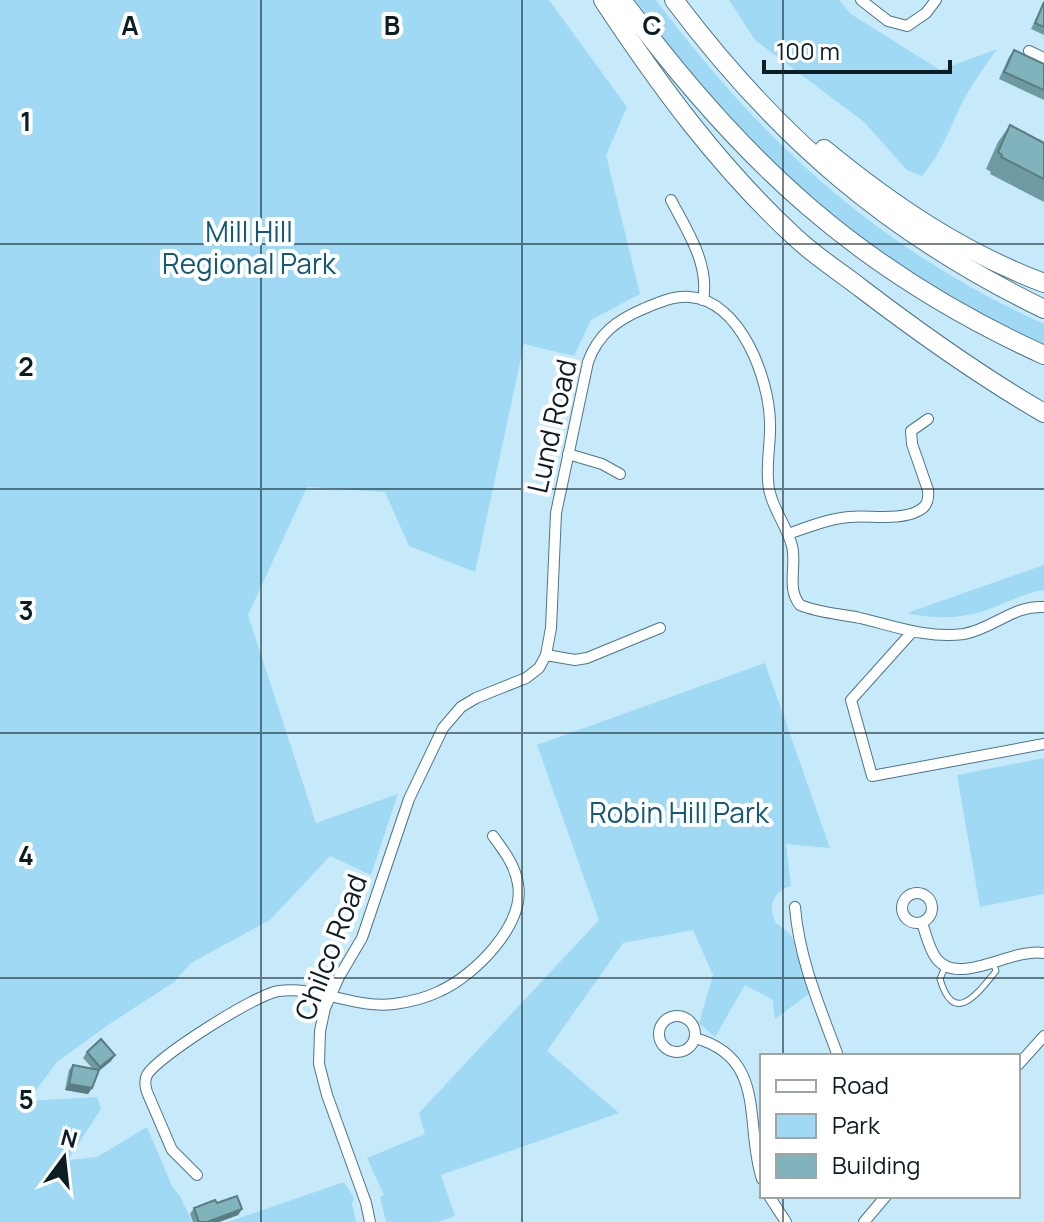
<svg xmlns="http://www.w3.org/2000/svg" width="1044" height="1222" font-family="Manrope,sans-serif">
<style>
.green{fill:#9fd9f4}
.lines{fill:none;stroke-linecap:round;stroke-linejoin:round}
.service-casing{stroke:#4d7588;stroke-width:7}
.minor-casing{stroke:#4d7588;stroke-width:12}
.motorway-casing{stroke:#4d7588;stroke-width:20}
.service{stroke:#fff;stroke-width:5}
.minor{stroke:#fff;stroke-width:10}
.motorway{stroke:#fff;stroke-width:18}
.wall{fill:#6e9aa1}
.shaded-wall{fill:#5a7d83}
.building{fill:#80b3bb;stroke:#5a7d83;stroke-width:2}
.grid{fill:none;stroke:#0c1d24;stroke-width:2;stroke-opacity:0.55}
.labels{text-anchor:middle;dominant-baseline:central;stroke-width:8;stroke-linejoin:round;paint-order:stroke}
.park-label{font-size:28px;fill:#125a75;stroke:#fff}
.street-label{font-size:28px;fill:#0c1d24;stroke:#fff}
.grid-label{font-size:26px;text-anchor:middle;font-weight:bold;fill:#0c1d24;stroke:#fff;stroke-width:8;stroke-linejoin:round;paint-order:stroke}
</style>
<rect width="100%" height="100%" fill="#c7eafb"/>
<!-- green -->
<g class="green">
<path d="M 0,0 L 549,0 L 627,107 L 606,155 L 640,294 L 591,320 L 574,356 L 524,344 L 475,572 L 409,546 L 385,492 L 307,487 L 248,615 L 316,823 L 398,794 L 371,875 L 330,856 L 270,920 L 191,963 L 174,982 L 108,1025 L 57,1062 L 28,1101 L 97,1097 L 101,1109 L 68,1160 L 97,1157 L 147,1127 L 172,1186 L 180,1196 L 192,1222 L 0,1222 Z"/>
<path d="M 635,0 L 656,0 C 764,144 879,249 1044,324 L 1044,344 C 907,284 790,191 694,78 C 673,53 655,26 635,0 Z"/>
<path d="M 729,0 L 839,0 L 851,14 L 940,70 L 997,49 C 987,63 977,77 968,92 C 952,120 944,151 922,176 L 907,170 L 864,122 L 755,40 Z"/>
<path d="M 1044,565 L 1044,590 C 1022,593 1005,604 984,611 C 959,619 933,619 907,613 Z"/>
<path d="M 765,663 L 830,848 L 786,844 L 791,886 C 773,891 767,907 776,923 L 789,933 L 793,939 L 810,993 L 775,1019 L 773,1000 L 745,985 L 715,1037 L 699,1023 L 713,975 L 693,930 L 623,943 L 547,1051 L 619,1113 L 441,1175 L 455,1216 L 438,1222 L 386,1222 L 380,1197 L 384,1195 L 367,1158 L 425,1134 L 419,1113 L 599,920 L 537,745 Z"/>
<path d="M 1044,758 L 1044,894 L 980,907 L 957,775 Z"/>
<path d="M 344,1182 L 354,1198 L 352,1204 L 356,1222 L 228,1222 Z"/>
</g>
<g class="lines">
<defs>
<path id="service" d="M 945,967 L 940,979 C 954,1027 978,993 996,971 L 993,962"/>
<g id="minor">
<path d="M 861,0 L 888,21 L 907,26 L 926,13 L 936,0"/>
<path d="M 1029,51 L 1044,58"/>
<path d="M 671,200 C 686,229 710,264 703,300"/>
<path d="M 568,454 L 602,464 L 620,474"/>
<path d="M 788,534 C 808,527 828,519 849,517 C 869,515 900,521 918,511 C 927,507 929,500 928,490 L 912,444 L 911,431 L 928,419"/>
<path d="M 912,632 L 851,700 L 872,776 L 1044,744"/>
<path d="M 546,655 L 575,660 L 587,658 L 660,628"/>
<circle cx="917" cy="908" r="15"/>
<path d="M 795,907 C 799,959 820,1007 838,1056"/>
<path d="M 922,923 C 926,934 929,949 936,958 C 958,988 1012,947 1044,953"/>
<circle cx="677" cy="1034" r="18"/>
<path d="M 695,1038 C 768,1058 744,1125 762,1179"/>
<path d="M 1018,1065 L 1044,1036"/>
<path d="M 197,1175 L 172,1150 L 147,1092 C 145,1086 144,1081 147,1075 C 158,1056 258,993 279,991 C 318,986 355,1009 394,1004 C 409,1002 426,998 440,991 C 475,975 525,925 518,884 C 515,865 504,851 493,836"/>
<path d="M 769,1196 L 786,1222"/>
<path d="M 370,1222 L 366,1203 L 327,1095 L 319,1064 L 320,1031 L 325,1008 L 339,977 L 362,938 L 409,799 L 443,728 L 461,707 L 476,698 L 526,678 L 539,668 L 546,655 L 551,628 L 556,513 L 588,362 C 598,334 617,320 643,309 C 657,303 675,295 690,297 C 741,301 769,379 770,422 C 771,444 765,467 769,489 C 773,510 787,526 792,546 C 797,566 786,588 800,605 C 819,613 841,614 860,618 C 894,626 928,639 964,634 C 993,629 1013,605 1044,607"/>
<path d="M 864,1222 L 886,1196"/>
</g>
<g id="motorway">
<path d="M 603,0 C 659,85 720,168 795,237 C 815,256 840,272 862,289 C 921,334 980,376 1044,413"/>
<path d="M 622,0 C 742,162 859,271 1044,355"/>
<path d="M 674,0 C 777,137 889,234 1044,309"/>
<path d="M 824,149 C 892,205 962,252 1044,283"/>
</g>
</defs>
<!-- service casing -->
<use href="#service" class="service-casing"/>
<!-- minor casing -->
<use href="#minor" class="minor-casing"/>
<!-- motorway casing -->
<use href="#motorway" class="motorway-casing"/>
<!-- service -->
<use href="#service" class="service"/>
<!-- minor -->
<use href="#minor" class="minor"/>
<!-- motorway -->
<use href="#motorway" class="motorway"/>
</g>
<!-- wall -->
<g class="wall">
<path d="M 1044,2 L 1044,35 L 1031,29 Z"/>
<path d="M 1014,50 L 1044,64 L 1044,100 L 999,79 L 1009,57 Z"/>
<path d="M 1010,125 L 1044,143 L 1044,202 L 990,174 L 991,172 L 986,169 L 998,142 Z"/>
<path d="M 87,1052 L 115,1055 L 111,1061 L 98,1072 L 92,1088 L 88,1094 L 65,1090 L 69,1070 L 73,1065 L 92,1068 L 83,1058 Z"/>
<path d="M 217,1203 L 242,1209 L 238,1215 L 219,1222 L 193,1222 L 190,1214 L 194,1208 Z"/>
</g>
<!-- shaded-wall -->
<g class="shaded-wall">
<path d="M 115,1055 L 111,1061 L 96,1073 L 100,1067 Z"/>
<path d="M 69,1084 L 92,1088 L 88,1094 L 65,1090 Z"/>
<path d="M 242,1209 L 238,1215 L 219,1222 L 207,1222 Z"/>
</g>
<!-- building -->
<g class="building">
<path d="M 1044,2 L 1044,27 L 1035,23 Z"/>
<path d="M 1014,50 L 1044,64 L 1044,90 L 1004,72 Z"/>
<path d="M 1010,125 L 1044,143 L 1044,179 L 1001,157 L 1002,155 L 998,152 Z"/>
<path d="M 101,1039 L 115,1055 L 100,1067 L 87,1052 Z"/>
<path d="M 73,1065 L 99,1070 L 92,1088 L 69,1084 Z"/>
<path d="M 237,1196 L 242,1209 L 207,1222 L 199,1222 L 194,1208 L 215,1200 L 217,1203 Z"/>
</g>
<!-- grid -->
<path class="grid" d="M 261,0 L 261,1222M 522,0 L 522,1222M 783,0 L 783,1056M 0,244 L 1044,244M 0,489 L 1044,489M 0,733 L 1044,733M 0,978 L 1044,978M 783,1196 L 783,1222"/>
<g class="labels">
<!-- park labels -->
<g class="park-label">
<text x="249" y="231">Mill Hill<tspan x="249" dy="32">Regional Park</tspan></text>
<text x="679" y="812">Robin Hill Park</text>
</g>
<!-- street labels -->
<g class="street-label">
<text transform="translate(551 426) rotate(-77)">Lund Road</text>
<text transform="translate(330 947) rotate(-69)">Chilco Road</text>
</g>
</g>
<g class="grid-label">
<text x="130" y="35">A</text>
<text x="392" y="35">B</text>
<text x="652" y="35">C</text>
<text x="26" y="131">1</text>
<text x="26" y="376">2</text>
<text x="26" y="620">3</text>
<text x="26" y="865">4</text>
<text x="26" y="1109">5</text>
</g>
<!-- legend -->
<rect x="760" y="1054" width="260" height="144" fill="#ffffff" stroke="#9ea5a7" stroke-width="2"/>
<rect x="776" y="1080" width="40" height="12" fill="#ffffff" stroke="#9ea5a7" stroke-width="2"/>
<text x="832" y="1094" font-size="24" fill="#0c1d24">Road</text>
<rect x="776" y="1114" width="40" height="24" fill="#9fd9f4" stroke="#9ea5a7" stroke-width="2"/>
<text x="832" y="1134" font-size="24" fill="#0c1d24">Park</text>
<rect x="776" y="1154" width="40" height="24" fill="#80b3bb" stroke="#9ea5a7" stroke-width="2"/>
<text x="832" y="1174" font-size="24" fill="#0c1d24">Building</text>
<!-- north arrow -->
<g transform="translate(64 1158) rotate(15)" stroke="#ffffff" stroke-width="6" paint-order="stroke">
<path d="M0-6L14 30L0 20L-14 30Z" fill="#0c1d24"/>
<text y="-12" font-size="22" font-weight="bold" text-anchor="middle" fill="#0c1d24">N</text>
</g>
<!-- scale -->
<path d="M764 60v12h186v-12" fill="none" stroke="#0c1d24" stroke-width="4"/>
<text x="776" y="60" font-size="24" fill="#0c1d24" stroke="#ffffff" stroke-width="6" paint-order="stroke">100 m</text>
</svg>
